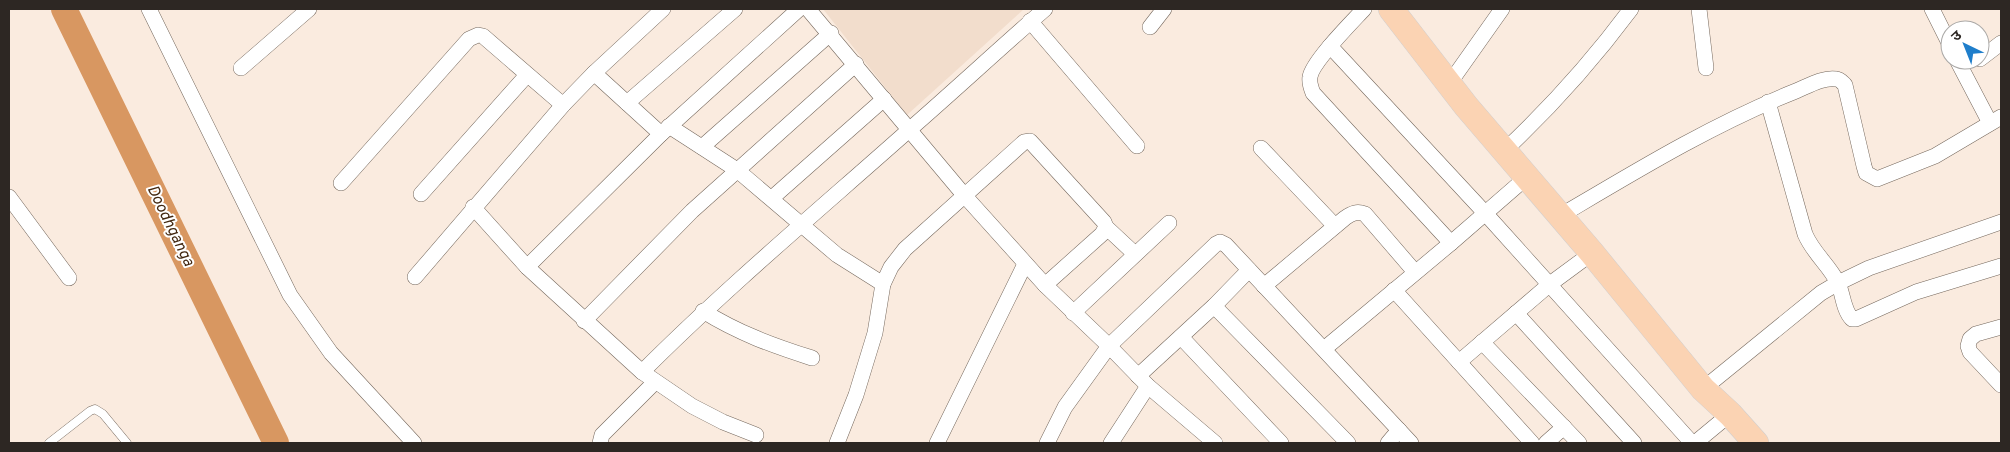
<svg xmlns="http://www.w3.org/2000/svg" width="2010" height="452" font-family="Overpass,'Noto Sans Devanagari',sans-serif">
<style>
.built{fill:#f2ddcc}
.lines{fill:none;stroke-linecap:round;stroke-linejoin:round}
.river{stroke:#d89761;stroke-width:26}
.service-casing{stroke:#75685d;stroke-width:9}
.minor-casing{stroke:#75685d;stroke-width:16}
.primary-casing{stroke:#d1cfcf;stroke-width:26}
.service{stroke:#fff;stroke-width:8}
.minor{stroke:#fff;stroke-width:15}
.primary{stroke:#fbd3b3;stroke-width:25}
.labels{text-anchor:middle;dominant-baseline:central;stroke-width:4;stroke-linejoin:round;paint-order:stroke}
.water-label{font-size:16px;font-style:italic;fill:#432811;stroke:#fff}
</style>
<rect width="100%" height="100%" fill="#faebdf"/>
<!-- built -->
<path class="built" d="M 823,9 L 1024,9 L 907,115 Z"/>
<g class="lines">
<!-- river -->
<path class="river" d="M 64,9 L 276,443"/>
<defs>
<path id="service" d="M 49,443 L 90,411 L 95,409 L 103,414 L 127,443"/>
<g id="minor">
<path d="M 149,9 L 290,295 L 331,353 L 414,443"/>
<path d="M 808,9 L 964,195 L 1045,285 L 1109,346 L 1148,386 L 1215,443"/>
<path d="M 1364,9 C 1352,22 1312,62 1310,77 C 1309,83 1311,88 1313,93 L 1451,243"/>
<path d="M 1699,9 L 1706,68"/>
<path d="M 1932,9 L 1950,45"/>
<path d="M 1030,21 L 1137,146"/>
<path d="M 1150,27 L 1164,9"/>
<path d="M 1330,46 L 1485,213 L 1692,443"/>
<path d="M 1980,59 L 2001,43"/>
<path d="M 1957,60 L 1990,123"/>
<path d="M 241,68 L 309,9"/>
<path d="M 594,73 L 661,134"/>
<path d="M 1449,84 L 1502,9"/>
<path d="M 1768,102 L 1805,234 C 1813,253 1829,265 1838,283 C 1843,293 1843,310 1852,319 L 1856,319 L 1916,292 L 2001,266"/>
<path d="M 627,103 L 735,9"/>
<path d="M 669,126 L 737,170 L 837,255 L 883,284"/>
<path d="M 702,147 L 831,33"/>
<path d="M 1261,148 L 1335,226"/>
<path d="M 1504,151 C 1551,107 1593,60 1631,9"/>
<path d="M 341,183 L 469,39 L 478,35 L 483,36 L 563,105"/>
<path d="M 421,194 L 527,75"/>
<path d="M 9,197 L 69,278"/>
<path d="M 772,198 L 884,99"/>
<path d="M 473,207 L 527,267 L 642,372 L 692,406 L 723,422 L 756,435"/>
<path d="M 1560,216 C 1636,171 1713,124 1796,91 C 1808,86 1823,77 1836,79 C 1840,79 1842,82 1845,85 L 1864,166 L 1866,173 L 1877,179 L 1935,156 L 2001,117"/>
<path d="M 1106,227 L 1135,254"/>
<path d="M 527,267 L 661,134 L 799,9"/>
<path d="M 415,277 L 563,105 L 594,73 L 663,9"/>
<path d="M 1264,286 L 1345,218 C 1352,213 1357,211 1365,214 L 1415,272"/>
<path d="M 1394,290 L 1532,443"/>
<path d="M 1214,306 L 1348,443"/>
<path d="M 703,311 C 738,333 774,346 812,358"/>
<path d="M 1073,313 L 1169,223"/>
<path d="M 1516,313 L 1634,443"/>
<path d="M 584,321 L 692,211 L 856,64"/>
<path d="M 2001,327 L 1976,334 L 1970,339 L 1968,346 L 1970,352 L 2001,385"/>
<path d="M 1181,337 L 1281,443"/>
<path d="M 1482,342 L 1579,443"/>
<path d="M 1324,349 L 1451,243 L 1527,177"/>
<path d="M 1459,362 L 1550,284 L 1592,253"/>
<path d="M 642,372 C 727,287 819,210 909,130 C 955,90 999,49 1045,9"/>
<path d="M 1138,376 L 1214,306 L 1249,270"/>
<path d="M 1703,389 L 1821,293 L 1838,283 L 1869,268 L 2001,222"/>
<path d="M 600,443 L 602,435 L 655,382"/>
<path d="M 837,443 L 856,395 L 875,333 L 883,284 L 891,267 L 905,249 L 1024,142 L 1030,141 L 1104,222 L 1106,227 L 1102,234 L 1045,285"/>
<path d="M 937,443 L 1025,264"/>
<path d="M 1047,443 L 1065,407 L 1109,346 L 1216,244 L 1220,242 L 1226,245 L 1411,443"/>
<path d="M 1111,443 L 1148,386"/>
<path d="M 1388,443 L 1399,430"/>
<path d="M 1546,443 L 1564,427"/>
<path d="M 1695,443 L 1730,414"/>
</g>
<path id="primary" d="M 1391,9 L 1466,106 L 1592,253 L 1703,389 L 1730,414 L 1756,443"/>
</defs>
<!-- service casing -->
<use href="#service" class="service-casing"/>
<!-- minor casing -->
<use href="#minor" class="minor-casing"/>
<!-- primary casing -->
<use href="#primary" class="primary-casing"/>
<!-- service -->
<use href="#service" class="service"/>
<!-- minor -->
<use href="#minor" class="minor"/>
<!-- primary -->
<use href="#primary" class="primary"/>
</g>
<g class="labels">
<!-- water labels -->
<g class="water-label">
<text transform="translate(170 226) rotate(64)">Doodhganga</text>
</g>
</g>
<!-- border -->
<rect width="2010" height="452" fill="none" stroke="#2d2723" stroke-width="20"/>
<!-- north arrow -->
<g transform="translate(1965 45) rotate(317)"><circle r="24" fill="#ffffff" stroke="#aba9a7"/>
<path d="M0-4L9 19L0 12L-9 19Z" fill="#1f7ecb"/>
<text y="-8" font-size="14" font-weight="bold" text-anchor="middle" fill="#2d2723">उ</text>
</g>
</svg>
